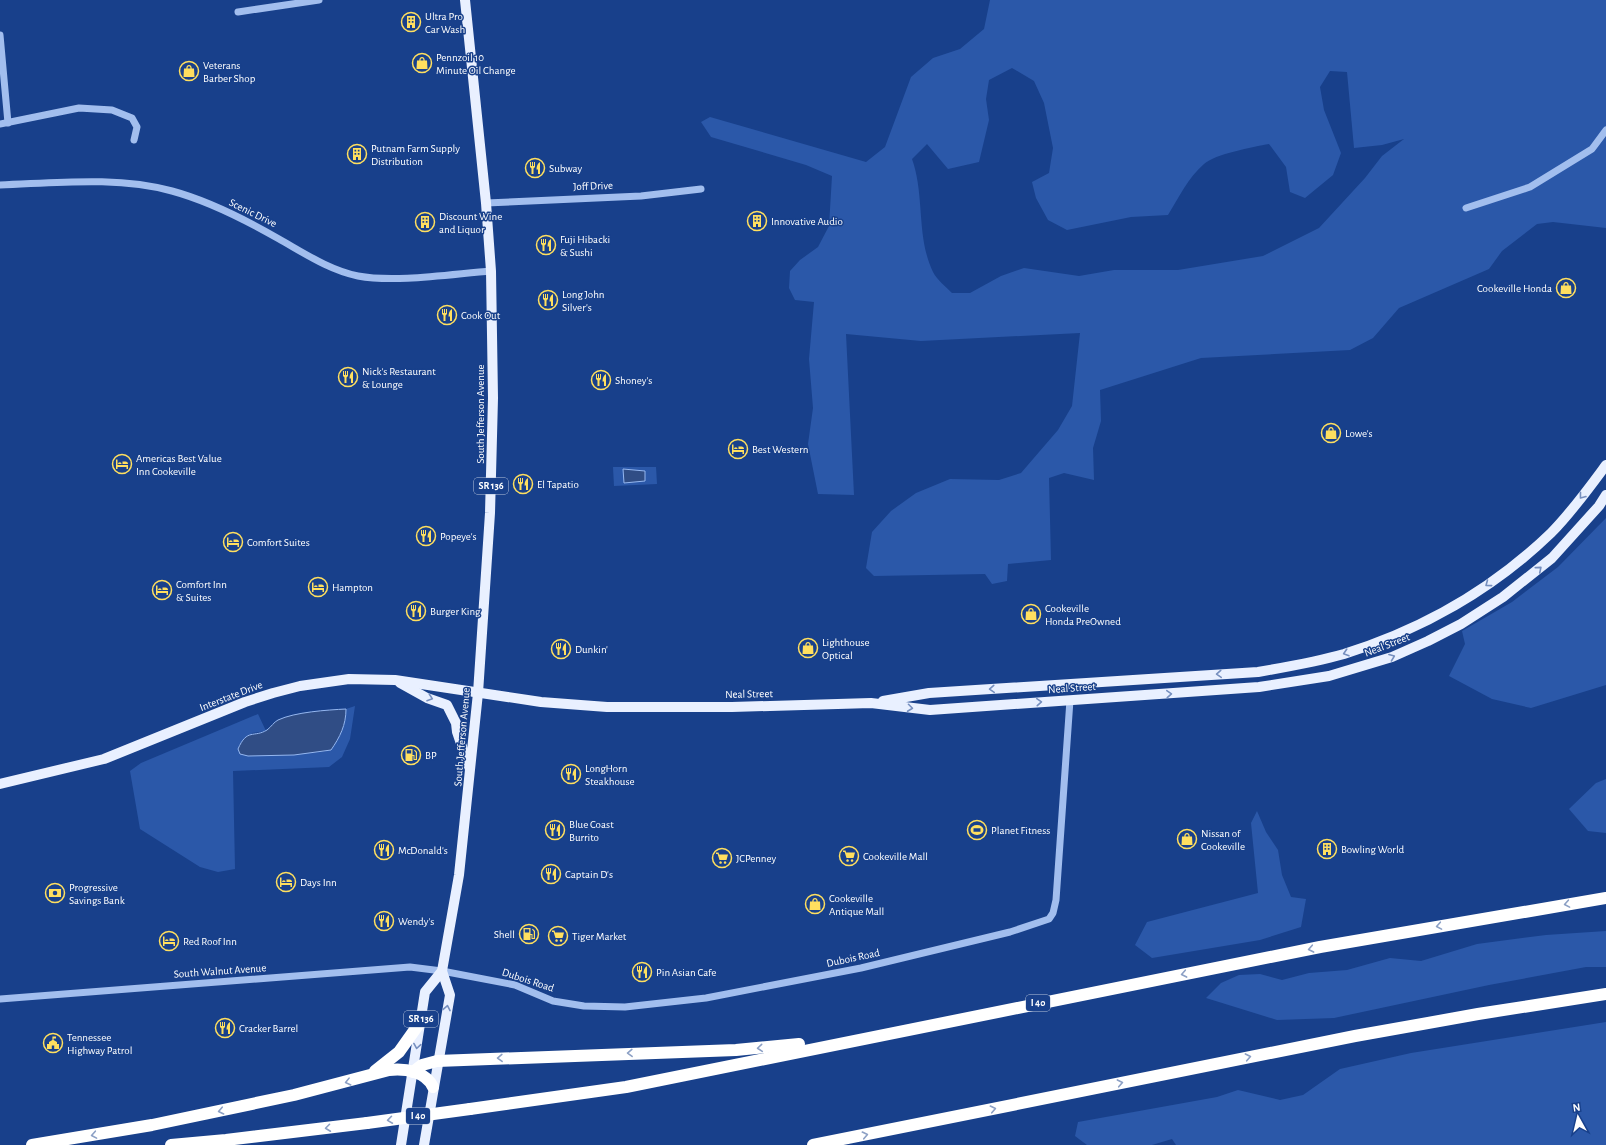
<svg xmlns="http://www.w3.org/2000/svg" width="1606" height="1145" font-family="'Alegreya Sans',sans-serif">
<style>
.green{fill:#2b58a9;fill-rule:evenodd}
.water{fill:#304d85;stroke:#95b7f0}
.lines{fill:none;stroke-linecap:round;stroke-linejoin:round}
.minor{stroke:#a2beee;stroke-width:7}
.major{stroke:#e9f0ff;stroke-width:10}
.highway{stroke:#fff;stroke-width:12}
.highway-bridge{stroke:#fff;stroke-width:12}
.oneway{stroke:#768fbf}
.oneway2{stroke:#8ca0c5}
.labels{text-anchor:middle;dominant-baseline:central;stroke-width:3;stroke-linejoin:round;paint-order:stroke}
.shield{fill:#18408b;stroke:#bac6dc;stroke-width:1}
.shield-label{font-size:10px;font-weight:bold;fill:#fff}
.poi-label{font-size:11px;fill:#fff;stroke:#18408b;text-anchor:start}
.street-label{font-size:11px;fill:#fff;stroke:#18408b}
</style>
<rect width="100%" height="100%" fill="#18408b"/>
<!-- green -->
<g class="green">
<path d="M 990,0 L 1606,0 L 1606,228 L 1553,222 L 1537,224 L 1502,251 L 1489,269 L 1399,308 L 1373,338 L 1350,350 L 1201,358 L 1100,390 L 1101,421 L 1093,448 L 1094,480 L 1064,473 L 1049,478 L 1051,560 L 1008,564 L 1007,581 L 992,584 L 985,574 L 874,576 L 866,568 L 872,532 L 891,511 L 916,493 L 950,479 L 999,480 L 1021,473 L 1058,430 L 1072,406 L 1080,333 L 921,341 L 846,334 L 854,495 L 818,494 L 808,444 L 813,408 L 809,359 L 814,302 L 795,300 L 789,288 L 790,271 L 800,260 L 818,247 L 829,226 L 832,176 L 806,165 L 711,137 L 701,122 L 710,117 L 866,162 L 885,147 L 911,77 L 933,58 L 960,49 L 984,29 ZM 1012,68 L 1034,81 L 1044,103 L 1053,148 L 1049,173 L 1032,182 L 1036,198 L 1048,220 L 1067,230 L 1131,217 L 1168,215 C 1179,197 1188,178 1204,164 C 1215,154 1253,147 1269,144 L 1286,167 L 1290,192 L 1305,198 L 1333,175 L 1341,153 L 1324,110 L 1320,87 L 1330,71 L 1347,72 L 1354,148 L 1382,145 L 1404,139 L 1382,156 L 1365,178 L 1319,228 L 1263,256 L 1178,270 L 1114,270 L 1079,276 L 1024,268 L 1001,276 L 970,293 L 952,293 C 946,287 937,280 933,272 C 916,237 925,195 912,159 L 927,144 L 948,169 L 979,162 L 989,120 L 986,99 L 989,80 Z"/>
<path d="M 613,467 L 656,467 L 657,484 L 614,486 Z"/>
<path d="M 1606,518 L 1606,685 L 1531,708 L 1492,699 L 1449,676 L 1465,644 L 1462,631 L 1512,602 L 1558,567 Z"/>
<path d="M 355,706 L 350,739 L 342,757 L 329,767 L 233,771 L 235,869 L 218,872 L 200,867 L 140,829 L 130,771 L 141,763 L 258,714 L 266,731 L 252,733 L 248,756 L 321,752 L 331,750 C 340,737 346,725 346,709 Z"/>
<path d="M 1606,779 L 1606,833 L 1588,831 L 1569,809 L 1596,783 Z"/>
<path d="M 1257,811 L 1266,832 L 1278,850 L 1282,875 L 1291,897 L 1306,899 L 1301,927 L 1260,940 L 1152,958 L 1135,945 L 1147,922 L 1258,893 L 1251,823 Z"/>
<path d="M 1606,931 L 1606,967 L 1586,967 L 1489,985 L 1334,1018 L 1277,1020 L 1206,998 L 1221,983 L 1239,975 L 1260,974 L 1282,980 L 1309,973 L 1347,970 L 1390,958 L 1421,961 L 1477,944 L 1546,935 Z"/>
<path d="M 1606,1022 L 1606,1145 L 1176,1145 L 1172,1139 L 1152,1145 L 1087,1145 L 1075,1136 L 1078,1122 L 1217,1097 L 1238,1090 L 1280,1100 L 1303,1095 L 1340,1069 L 1411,1053 Z"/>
</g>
<!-- water -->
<g class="water">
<path d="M 623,469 L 645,471 L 645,481 L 624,483 Z"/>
<path d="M 346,709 C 346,725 340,737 331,750 L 294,755 L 248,756 L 240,754 L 238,749 C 247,728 254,738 267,730 C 271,727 274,722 278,720 C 295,712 327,710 346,709 Z"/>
</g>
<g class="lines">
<!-- minor -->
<g class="minor">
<path d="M 238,12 L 319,0"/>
<path d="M 0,35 L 8,123"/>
<path d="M 0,124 L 79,108 L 112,110 L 132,118 L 137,127 L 134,140"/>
<path d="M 0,185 C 56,183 117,176 172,191 C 209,201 246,220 279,239 C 304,253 329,270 358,276 C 395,283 452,274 491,271"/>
<path d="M 486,203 L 641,196 L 701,189"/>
<path d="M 1466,208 L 1530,187 L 1592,149 L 1606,130"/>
<path d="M 0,999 L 410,967 L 442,971 L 515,985 L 553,1001 L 584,1006 L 625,1007 L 706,998 L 861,968 L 1010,932 L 1049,919 L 1053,913 L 1056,900 L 1070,700"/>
</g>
<!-- major -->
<g class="major">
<path d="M 400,683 L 427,698 L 447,705 L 456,723 L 457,732 L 469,767"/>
<path d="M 883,701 L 929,693 L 1258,672 C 1287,667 1316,662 1344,654 C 1421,630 1493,589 1551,533 C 1571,513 1589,488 1606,465"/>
<path d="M 0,784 L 104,759 L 245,702 L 273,693 L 300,686 L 349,679 L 395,680 L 541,702 L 607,707 L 732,707 L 871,703 L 930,710 L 1259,687 L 1329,676 L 1392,657 L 1428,641 L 1461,624 L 1503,597 L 1552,558 L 1599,506 L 1606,495"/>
<path d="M 401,1145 L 425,992 L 442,971 L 459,875 L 478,693 L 490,513 L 493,398 L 491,271 L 486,203 L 465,0"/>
<path d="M 424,1145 L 450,995 L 442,971"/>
</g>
<!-- highway -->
<g class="highway">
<path d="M 375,1071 L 399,1052 L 421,1021"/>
<path d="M 413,1072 L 422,1065 L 437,1061 L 736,1050 L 799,1044"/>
<path d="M 470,1109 L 626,1087 L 1320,947 L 1606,898"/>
<path d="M 32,1145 L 152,1125 L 294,1095 L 389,1070 C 406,1068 426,1072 433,1087"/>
<path d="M 171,1145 L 226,1140 L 367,1123"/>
<path d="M 813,1145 L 1355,1036 L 1478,1014 L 1606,994"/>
</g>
<!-- highway-bridge -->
<path class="highway-bridge" d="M 367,1123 L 470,1109"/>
</g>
<!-- one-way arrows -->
<defs><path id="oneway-chevron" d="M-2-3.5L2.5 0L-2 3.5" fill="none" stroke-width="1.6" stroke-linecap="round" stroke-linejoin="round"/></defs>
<g class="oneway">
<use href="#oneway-chevron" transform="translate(1582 496) rotate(128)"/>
<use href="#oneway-chevron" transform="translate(1539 569) rotate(-40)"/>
<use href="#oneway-chevron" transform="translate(1488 584) rotate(143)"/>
<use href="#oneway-chevron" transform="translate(1346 653) rotate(162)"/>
<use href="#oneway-chevron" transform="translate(1392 657) rotate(-21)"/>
<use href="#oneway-chevron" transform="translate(1219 674) rotate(176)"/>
<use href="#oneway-chevron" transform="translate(992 689) rotate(176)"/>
<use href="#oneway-chevron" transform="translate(1169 694) rotate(-4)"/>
<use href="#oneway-chevron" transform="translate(430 698) rotate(19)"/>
<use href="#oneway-chevron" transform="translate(1039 702) rotate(-4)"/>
<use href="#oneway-chevron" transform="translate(910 708) rotate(7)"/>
<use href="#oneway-chevron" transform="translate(447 1008) rotate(-79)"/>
<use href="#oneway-chevron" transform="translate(417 1046) rotate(99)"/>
</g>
<g class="oneway2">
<use href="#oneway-chevron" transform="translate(1567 904) rotate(170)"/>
<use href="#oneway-chevron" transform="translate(1439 926) rotate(170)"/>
<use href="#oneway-chevron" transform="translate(1311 949) rotate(169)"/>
<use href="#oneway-chevron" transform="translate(1184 974) rotate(169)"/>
<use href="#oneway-chevron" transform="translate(760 1048) rotate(175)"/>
<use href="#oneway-chevron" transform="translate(630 1053) rotate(178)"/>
<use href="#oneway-chevron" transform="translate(1248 1057) rotate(-11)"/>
<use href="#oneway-chevron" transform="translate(500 1058) rotate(178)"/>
<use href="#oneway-chevron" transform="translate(348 1082) rotate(166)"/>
<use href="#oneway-chevron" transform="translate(1120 1083) rotate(-11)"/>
<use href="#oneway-chevron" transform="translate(993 1109) rotate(-12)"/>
<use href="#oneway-chevron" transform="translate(221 1111) rotate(168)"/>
<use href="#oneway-chevron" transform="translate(390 1120) rotate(172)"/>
<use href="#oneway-chevron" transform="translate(328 1128) rotate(173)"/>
<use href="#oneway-chevron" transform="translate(94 1135) rotate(170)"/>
<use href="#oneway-chevron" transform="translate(865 1135) rotate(-12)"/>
</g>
<!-- icons -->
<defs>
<symbol id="building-ring" viewBox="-11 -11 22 22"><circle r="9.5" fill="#18408b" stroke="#ffdf5f" stroke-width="1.5"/><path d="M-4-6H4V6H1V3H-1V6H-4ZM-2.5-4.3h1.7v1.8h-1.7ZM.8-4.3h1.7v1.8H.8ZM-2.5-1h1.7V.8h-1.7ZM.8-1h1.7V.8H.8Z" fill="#ffdf5f"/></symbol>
<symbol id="shop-ring" viewBox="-11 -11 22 22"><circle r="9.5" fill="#18408b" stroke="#ffdf5f" stroke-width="1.5"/><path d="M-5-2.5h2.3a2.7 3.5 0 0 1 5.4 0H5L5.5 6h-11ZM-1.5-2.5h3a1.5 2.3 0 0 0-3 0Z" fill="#ffdf5f"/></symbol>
<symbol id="restaurant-ring" viewBox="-11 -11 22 22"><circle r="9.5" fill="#18408b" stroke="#ffdf5f" stroke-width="1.5"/><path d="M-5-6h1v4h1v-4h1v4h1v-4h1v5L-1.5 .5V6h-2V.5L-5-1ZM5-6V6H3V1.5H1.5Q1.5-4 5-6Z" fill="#ffdf5f"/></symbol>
<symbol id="hotel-ring" viewBox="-11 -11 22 22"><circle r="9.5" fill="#18408b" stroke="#ffdf5f" stroke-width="1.5"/><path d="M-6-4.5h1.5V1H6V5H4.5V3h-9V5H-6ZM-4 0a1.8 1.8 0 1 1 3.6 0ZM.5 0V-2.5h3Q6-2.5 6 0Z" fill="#ffdf5f"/></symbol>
<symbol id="fuel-ring" viewBox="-11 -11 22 22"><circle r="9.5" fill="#18408b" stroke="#ffdf5f" stroke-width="1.5"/><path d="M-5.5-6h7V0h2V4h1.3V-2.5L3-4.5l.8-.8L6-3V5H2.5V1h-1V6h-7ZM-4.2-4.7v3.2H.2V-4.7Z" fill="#ffdf5f"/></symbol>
<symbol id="stadium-ring" viewBox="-11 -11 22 22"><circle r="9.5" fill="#18408b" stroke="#ffdf5f" stroke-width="1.5"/><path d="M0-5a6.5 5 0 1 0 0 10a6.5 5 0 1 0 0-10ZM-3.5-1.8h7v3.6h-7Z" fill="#ffdf5f"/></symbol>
<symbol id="supermarket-ring" viewBox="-11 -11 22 22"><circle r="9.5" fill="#18408b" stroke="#ffdf5f" stroke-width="1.5"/><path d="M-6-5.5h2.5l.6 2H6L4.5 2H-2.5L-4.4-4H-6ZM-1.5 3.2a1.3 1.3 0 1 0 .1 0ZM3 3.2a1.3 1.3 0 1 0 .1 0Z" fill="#ffdf5f"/></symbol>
<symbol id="bank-ring" viewBox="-11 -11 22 22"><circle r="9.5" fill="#18408b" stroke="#ffdf5f" stroke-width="1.5"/><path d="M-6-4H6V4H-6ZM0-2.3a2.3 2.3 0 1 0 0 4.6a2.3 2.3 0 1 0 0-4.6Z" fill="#ffdf5f"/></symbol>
<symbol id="civic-ring" viewBox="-11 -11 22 22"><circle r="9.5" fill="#18408b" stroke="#ffdf5f" stroke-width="1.5"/><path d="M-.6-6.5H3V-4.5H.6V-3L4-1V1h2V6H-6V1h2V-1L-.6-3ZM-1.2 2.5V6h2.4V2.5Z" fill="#ffdf5f"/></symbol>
</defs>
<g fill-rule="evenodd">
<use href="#building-ring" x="400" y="11" width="22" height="22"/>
<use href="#shop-ring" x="411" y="52" width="22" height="22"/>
<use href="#shop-ring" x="178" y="60" width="22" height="22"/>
<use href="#building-ring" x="346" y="143" width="22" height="22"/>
<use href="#restaurant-ring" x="524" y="157" width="22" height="22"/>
<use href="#building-ring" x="746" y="210" width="22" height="22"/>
<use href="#building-ring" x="414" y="211" width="22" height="22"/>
<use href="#restaurant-ring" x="535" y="234" width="22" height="22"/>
<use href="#shop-ring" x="1555" y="277" width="22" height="22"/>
<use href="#restaurant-ring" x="537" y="289" width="22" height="22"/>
<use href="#restaurant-ring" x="436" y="304" width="22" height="22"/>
<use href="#restaurant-ring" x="337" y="366" width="22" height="22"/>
<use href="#restaurant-ring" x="590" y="369" width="22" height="22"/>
<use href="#shop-ring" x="1320" y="422" width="22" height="22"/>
<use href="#hotel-ring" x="727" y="438" width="22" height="22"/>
<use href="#hotel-ring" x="111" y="453" width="22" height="22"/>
<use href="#restaurant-ring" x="512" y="473" width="22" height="22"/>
<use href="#restaurant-ring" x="415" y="525" width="22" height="22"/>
<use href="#hotel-ring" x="222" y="531" width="22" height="22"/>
<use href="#hotel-ring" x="307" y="576" width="22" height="22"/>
<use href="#hotel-ring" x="151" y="579" width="22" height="22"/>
<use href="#restaurant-ring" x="405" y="600" width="22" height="22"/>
<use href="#shop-ring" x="1020" y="603" width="22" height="22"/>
<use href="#shop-ring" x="797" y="637" width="22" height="22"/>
<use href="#restaurant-ring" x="550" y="638" width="22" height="22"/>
<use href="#fuel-ring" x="400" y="744" width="22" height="22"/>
<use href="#restaurant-ring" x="560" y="763" width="22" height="22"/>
<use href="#restaurant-ring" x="544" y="819" width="22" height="22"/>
<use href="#stadium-ring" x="966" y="819" width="22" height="22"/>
<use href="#shop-ring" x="1176" y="828" width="22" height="22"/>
<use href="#building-ring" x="1316" y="838" width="22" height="22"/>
<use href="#restaurant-ring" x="373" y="839" width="22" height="22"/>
<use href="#supermarket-ring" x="838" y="845" width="22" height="22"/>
<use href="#supermarket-ring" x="711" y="847" width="22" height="22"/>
<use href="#restaurant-ring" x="540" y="863" width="22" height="22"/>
<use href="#hotel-ring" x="275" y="871" width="22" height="22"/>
<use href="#bank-ring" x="44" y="882" width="22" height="22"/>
<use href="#shop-ring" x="804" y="893" width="22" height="22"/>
<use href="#restaurant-ring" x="373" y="910" width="22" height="22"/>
<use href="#fuel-ring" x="518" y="923" width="22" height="22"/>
<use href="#supermarket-ring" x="547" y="925" width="22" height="22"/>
<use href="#hotel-ring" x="158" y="930" width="22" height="22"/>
<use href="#restaurant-ring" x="631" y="961" width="22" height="22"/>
<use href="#restaurant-ring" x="214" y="1017" width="22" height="22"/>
<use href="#civic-ring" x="42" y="1032" width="22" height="22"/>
</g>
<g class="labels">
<!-- shield labels -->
<g class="shield">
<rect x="474" y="478" width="34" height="16" rx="3"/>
<rect x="1026" y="995" width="24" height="16" rx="3"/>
<rect x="404" y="1011" width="34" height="16" rx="3"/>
<rect x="406" y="1108" width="24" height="16" rx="3"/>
</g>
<g class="shield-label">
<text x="491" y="486">SR 136</text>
<text x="1038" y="1003">I 40</text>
<text x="421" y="1019">SR 136</text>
<text x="418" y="1116">I 40</text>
</g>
<!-- poi labels -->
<g class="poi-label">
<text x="425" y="16">Ultra Pro<tspan x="425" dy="13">Car Wash</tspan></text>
<text x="436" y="57">Pennzoil 10<tspan x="436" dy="13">Minute Oil Change</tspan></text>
<text x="203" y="65">Veterans<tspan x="203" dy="13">Barber Shop</tspan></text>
<text x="371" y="148">Putnam Farm Supply<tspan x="371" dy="13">Distribution</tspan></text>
<text x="549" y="168">Subway</text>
<text x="439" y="216">Discount Wine<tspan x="439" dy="13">and Liquor</tspan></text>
<text x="771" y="221">Innovative Audio</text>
<text x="560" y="239">Fuji Hibacki<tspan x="560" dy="13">&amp; Sushi</tspan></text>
<text x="1552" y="288" text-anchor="end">Cookeville Honda</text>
<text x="562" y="294">Long John<tspan x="562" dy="13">Silver's</tspan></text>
<text x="461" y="315">Cook Out</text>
<text x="362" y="371">Nick's Restaurant<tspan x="362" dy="13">&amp; Lounge</tspan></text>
<text x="615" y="380">Shoney's</text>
<text x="1345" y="433">Lowe's</text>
<text x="752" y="449">Best Western</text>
<text x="136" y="458">Americas Best Value<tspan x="136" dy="13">Inn Cookeville</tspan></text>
<text x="537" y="484">El Tapatio</text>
<text x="440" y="536">Popeye's</text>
<text x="247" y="542">Comfort Suites</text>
<text x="176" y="584">Comfort Inn<tspan x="176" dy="13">&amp; Suites</tspan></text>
<text x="332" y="587">Hampton</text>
<text x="1045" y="608">Cookeville<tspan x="1045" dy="13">Honda PreOwned</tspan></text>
<text x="430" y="611">Burger King</text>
<text x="822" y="642">Lighthouse<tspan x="822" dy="13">Optical</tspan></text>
<text x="575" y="649">Dunkin'</text>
<text x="425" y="755">BP</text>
<text x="585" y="768">LongHorn<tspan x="585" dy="13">Steakhouse</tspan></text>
<text x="569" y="824">Blue Coast<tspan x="569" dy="13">Burrito</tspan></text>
<text x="991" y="830">Planet Fitness</text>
<text x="1201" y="833">Nissan of<tspan x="1201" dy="13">Cookeville</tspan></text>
<text x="1341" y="849">Bowling World</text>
<text x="398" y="850">McDonald's</text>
<text x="863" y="856">Cookeville Mall</text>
<text x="736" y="858">JCPenney</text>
<text x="565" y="874">Captain D's</text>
<text x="300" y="882">Days Inn</text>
<text x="69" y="887">Progressive<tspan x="69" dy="13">Savings Bank</tspan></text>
<text x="829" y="898">Cookeville<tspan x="829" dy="13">Antique Mall</tspan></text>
<text x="398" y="921">Wendy's</text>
<text x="515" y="934" text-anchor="end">Shell</text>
<text x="572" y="936">Tiger Market</text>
<text x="183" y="941">Red Roof Inn</text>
<text x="656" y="972">Pin Asian Cafe</text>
<text x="239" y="1028">Cracker Barrel</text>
<text x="67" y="1037">Tennessee<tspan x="67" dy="13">Highway Patrol</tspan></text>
</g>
<!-- street labels -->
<g class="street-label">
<text transform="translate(593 186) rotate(-2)">Joff Drive</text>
<text transform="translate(253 213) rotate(26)">Scenic Drive</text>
<text transform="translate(480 414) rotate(-90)">South Jefferson Avenue</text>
<text transform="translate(1387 645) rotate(-21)">Neal Street</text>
<text transform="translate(1072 688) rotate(-4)">Neal Street</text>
<text transform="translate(749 694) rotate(-1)">Neal Street</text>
<text transform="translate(231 696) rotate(-21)">Interstate Drive</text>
<text transform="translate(462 737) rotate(-85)">South Jefferson Avenue</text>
<text transform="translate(853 958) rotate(-12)">Dubois Road</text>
<text transform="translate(220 971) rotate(-4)">South Walnut Avenue</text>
<text transform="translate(528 980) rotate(18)">Dubois Road</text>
</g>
</g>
<!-- north arrow -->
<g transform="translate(1578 1117) rotate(352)" stroke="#18408b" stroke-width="3" paint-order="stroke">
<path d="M0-3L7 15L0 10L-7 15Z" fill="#ffffff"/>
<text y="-6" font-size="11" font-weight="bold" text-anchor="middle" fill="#ffffff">N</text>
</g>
</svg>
